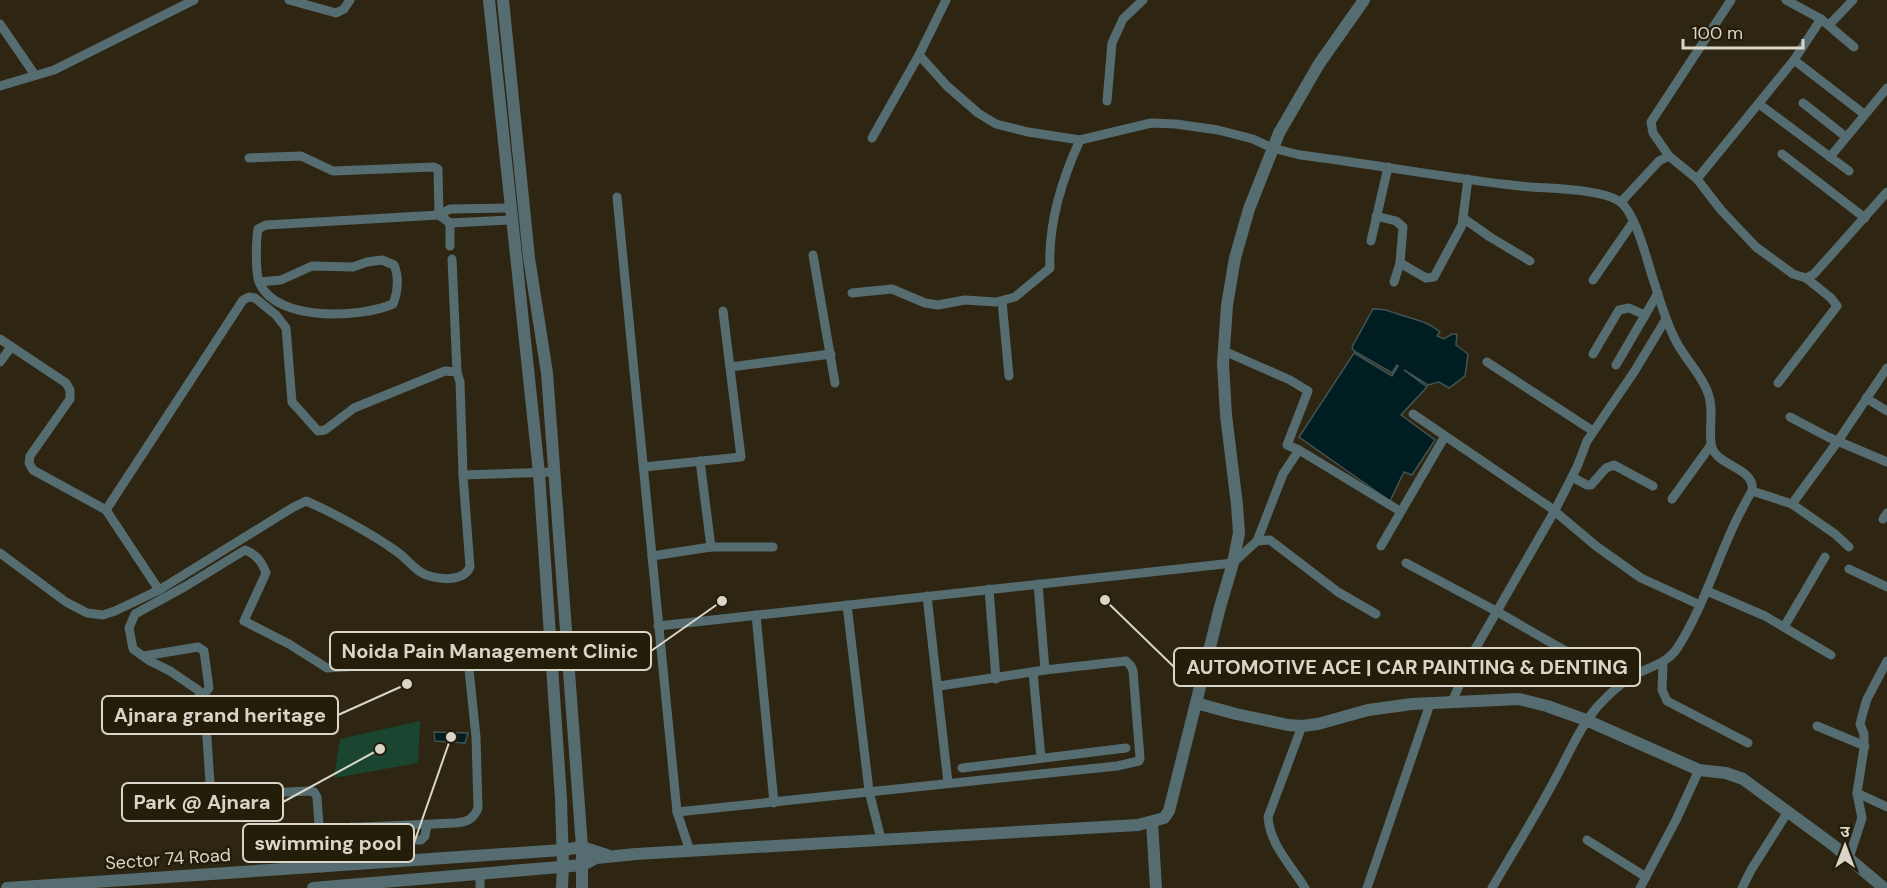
<svg xmlns="http://www.w3.org/2000/svg" width="1887" height="888" font-family="'DM Sans','Noto Sans Devanagari',sans-serif">
<style>
.green{fill:#1a4631}
.water{fill:#001d22;stroke:#415454;stroke-width:1.5}
.lines{fill:none;stroke-linecap:round;stroke-linejoin:round}
.minor{stroke:#556c71;stroke-width:9}
.tertiary{stroke:#556c71;stroke-width:12}
.labels{text-anchor:middle;dominant-baseline:central;stroke-width:5;stroke-linejoin:round;paint-order:stroke}
.street-label{font-size:18px;fill:#d9d5c9;stroke:#241d09}
.leader{fill:none;stroke:#d9d5c9;stroke-width:2}
.callout-dot{fill:#d9d5c9;stroke:#241d09;stroke-width:2}
.callout{fill:#241d09;stroke:#d9d5c9;stroke-width:2}
.callout-label{font-size:20px;text-anchor:middle;font-weight:bold;fill:#d9d5c9}
</style>
<rect width="100%" height="100%" fill="#2e2613"/>
<!-- green -->
<path class="green" d="M 420,721 L 418,763 L 334,778 L 340,739 Z"/>
<!-- water -->
<g class="water">
<path d="M 1373,309 C 1387,309 1388,311 1401,315 C 1416,320 1427,321 1440,332 L 1437,336 L 1444,339 L 1452,334 L 1457,334 L 1456,345 L 1468,354 L 1465,376 L 1449,388 L 1439,382 L 1428,385 L 1404,370 L 1427,387 L 1401,415 L 1435,440 L 1412,475 L 1404,472 L 1390,501 L 1299,437 L 1354,353 L 1392,376 L 1398,366 L 1397,365 L 1392,373 L 1354,351 L 1352,347 Z"/>
<path d="M 434,732 L 468,733 L 465,743 L 435,741 Z"/>
</g>
<g class="lines">
<!-- minor -->
<g class="minor">
<path d="M 289,0 L 336,13 L 344,9 L 350,0"/>
<path d="M 1786,0 L 1821,19 L 1854,47"/>
<path d="M 0,24 L 35,75"/>
<path d="M 1829,25 L 1853,0"/>
<path d="M 919,55 L 947,86 L 978,113 L 996,124 L 1028,132 L 1080,140 L 1151,123 L 1176,124 L 1218,130 L 1253,139 L 1272,148 L 1300,155 C 1373,164 1446,178 1520,186 C 1546,189 1598,188 1619,201 C 1635,211 1647,260 1653,279 C 1660,300 1666,323 1677,343 C 1686,360 1702,375 1708,393 C 1714,409 1709,426 1711,443 C 1713,467 1756,466 1752,491 C 1722,540 1709,598 1678,647 C 1668,663 1652,666 1636,674 C 1623,682 1608,695 1598,706 C 1579,728 1568,756 1554,781 C 1535,817 1513,852 1492,888"/>
<path d="M 1794,60 L 1864,114"/>
<path d="M 0,86 L 54,70 L 194,0"/>
<path d="M 1107,101 L 1112,43 L 1123,19 L 1143,0"/>
<path d="M 1803,103 L 1846,137"/>
<path d="M 1759,104 L 1849,171"/>
<path d="M 872,138 L 919,55 L 946,0"/>
<path d="M 1782,154 L 1865,218"/>
<path d="M 1669,156 L 1653,133 L 1651,122 L 1731,0"/>
<path d="M 1830,157 L 1887,88"/>
<path d="M 249,158 L 301,156 L 333,171 L 434,167 L 438,169 L 439,215"/>
<path d="M 1697,179 L 1794,60 L 1821,19"/>
<path d="M 617,197 L 677,812 L 690,851"/>
<path d="M 1621,202 L 1659,161 L 1669,156 L 1697,179 L 1721,210 L 1756,247 L 1793,274 L 1806,278 L 1814,274 L 1887,192"/>
<path d="M 439,215 L 450,223 L 512,220"/>
<path d="M 1376,216 L 1396,221 L 1403,227 L 1400,263 L 1394,282"/>
<path d="M 1463,218 L 1490,237 L 1530,261"/>
<path d="M 1371,241 L 1388,167"/>
<path d="M 450,246 L 450,223"/>
<path d="M 813,255 L 835,383"/>
<path d="M 452,259 L 457,372"/>
<path d="M 1400,263 L 1426,278 L 1434,277 L 1462,225 L 1468,179"/>
<path d="M 1593,280 L 1633,222"/>
<path d="M 259,282 L 281,280 L 312,266 L 353,267 L 367,262 L 382,260 L 394,265 C 399,276 398,292 393,304 C 360,318 278,322 260,284 C 255,275 256,240 258,229 L 266,225 L 439,215 L 450,209 L 511,208"/>
<path d="M 852,293 L 892,289 L 925,303 L 938,305 L 965,300 L 996,302 L 1015,297 L 1050,268 C 1048,224 1062,179 1080,140"/>
<path d="M 1002,301 L 1009,376"/>
<path d="M 0,339 L 66,383 L 70,390 L 70,399 L 30,456 L 29,463 L 33,470 L 106,510 L 159,590"/>
<path d="M 1224,351 L 1290,380 L 1308,391 L 1287,445 L 1299,450"/>
<path d="M 1593,354 L 1619,310 L 1629,308 L 1645,315"/>
<path d="M 0,362 L 11,347"/>
<path d="M 1487,362 L 1593,431"/>
<path d="M 1616,365 L 1658,293"/>
<path d="M 730,367 L 831,354"/>
<path d="M 1778,383 L 1837,306 L 1831,298 L 1806,278"/>
<path d="M 1866,398 L 1887,411"/>
<path d="M 1413,414 L 1551,508 L 1596,546 L 1641,578 L 1700,605"/>
<path d="M 1790,417 L 1828,437 L 1887,462"/>
<path d="M 644,467 L 741,457 L 723,311"/>
<path d="M 463,475 L 553,472"/>
<path d="M 1572,477 L 1587,485 L 1591,485 L 1606,468 L 1614,465 L 1653,486"/>
<path d="M 1752,491 L 1792,504 L 1835,534 L 1849,547"/>
<path d="M 1672,499 L 1711,445"/>
<path d="M 1792,504 L 1838,441 L 1887,368"/>
<path d="M 1883,519 L 1887,513"/>
<path d="M 1257,541 L 1283,474 L 1299,450 L 1400,511"/>
<path d="M 1381,546 L 1445,436"/>
<path d="M 711,547 L 773,547"/>
<path d="M 0,553 L 66,602 L 87,613 L 103,615 L 115,611 L 159,590 L 292,508 L 306,501 C 334,513 372,534 396,551 C 408,559 415,572 429,576 C 443,580 464,581 470,567 L 463,475 L 460,382 L 457,372 L 445,371 L 354,408 L 325,430 L 318,431 L 292,402 L 286,328 L 276,315 L 255,298 L 249,297 L 243,300 L 106,510"/>
<path d="M 652,556 L 711,547 L 700,461"/>
<path d="M 1406,563 L 1496,611 L 1562,649 L 1578,656"/>
<path d="M 1849,569 L 1887,587"/>
<path d="M 1038,584 L 1045,670"/>
<path d="M 989,589 L 996,679"/>
<path d="M 1707,591 L 1765,616 L 1831,655"/>
<path d="M 927,596 L 948,783"/>
<path d="M 847,605 L 869,791 L 881,839"/>
<path d="M 756,615 L 774,803"/>
<path d="M 658,626 L 1233,563 L 1257,541 L 1270,540 L 1338,592 L 1376,614"/>
<path d="M 1784,627 L 1825,557"/>
<path d="M 144,656 L 198,647 L 204,651 L 209,688 L 202,697"/>
<path d="M 1663,662 L 1662,690 L 1667,701 L 1748,743"/>
<path d="M 1033,672 L 1041,758"/>
<path d="M 1452,702 L 1474,651 L 1554,512 L 1577,467 L 1587,441 L 1634,372 L 1666,319"/>
<path d="M 1302,726 L 1268,817 C 1270,845 1291,865 1305,888"/>
<path d="M 1817,726 L 1865,746"/>
<path d="M 962,768 L 1126,748"/>
<path d="M 1857,793 L 1887,807"/>
<path d="M 677,812 L 1117,766 L 1139,761 L 1140,758 L 1133,671 L 1131,666 L 1126,661 L 1045,670 L 939,686"/>
<path d="M 352,827 L 354,839 L 357,841 L 421,840 L 425,836 L 427,825"/>
<path d="M 1587,840 L 1646,877"/>
<path d="M 1849,858 L 1862,818 L 1857,793 L 1864,748 L 1864,734 L 1860,724 L 1862,716 L 1867,699 L 1887,661"/>
<path d="M 333,867 C 332,854 328,837 339,828 L 455,823 C 467,822 473,820 478,808 L 476,737 L 468,660"/>
<path d="M 322,868 L 317,797 L 314,792 L 309,791 L 217,795 L 210,783 L 206,723 L 207,709 L 198,690 L 170,671 L 150,661 L 133,649 L 129,628 L 135,614 L 186,586 L 245,550 C 256,554 262,561 266,573 L 244,621 L 289,644 L 327,668 L 552,655"/>
<path d="M 480,888 L 480,874"/>
<path d="M 1367,888 L 1430,704"/>
<path d="M 1640,888 L 1676,820 L 1699,770"/>
<path d="M 1742,888 L 1751,870 L 1787,813"/>
</g>
<!-- tertiary -->
<g class="tertiary">
<path d="M 489,0 L 539,473 L 561,799 L 563,865 L 562,888"/>
<path d="M 503,0 L 529,258 L 547,373 L 582,847 L 582,888"/>
<path d="M 1196,703 L 1236,714 L 1288,725 L 1302,726 L 1318,724 L 1368,710 L 1412,704 L 1519,699 L 1547,706 L 1586,720 L 1699,770 L 1726,773 L 1743,779 L 1833,845 L 1884,888"/>
<path d="M 1152,822 L 1156,888"/>
<path d="M 7,888 L 562,850 L 582,847 L 607,855"/>
<path d="M 313,888 L 583,865 L 596,858 L 636,854 L 1138,825 L 1164,818 L 1169,811 L 1220,607 L 1233,563 L 1239,533 L 1237,505 L 1226,415 L 1223,363 L 1227,305 L 1235,258 L 1249,209 L 1279,133 L 1319,64 L 1364,0"/>
</g>
</g>
<g class="labels">
<!-- street labels -->
<g class="street-label">
<text transform="translate(168 859) rotate(-4)">Sector 74 Road</text>
</g>
</g>
<!-- callouts -->
<path class="leader" d="M722 601L651 651M1105 600L1174 667M407 684L338 715M380 749L283 802M451 737L414 843"/>
<g class="callout-dot">
<circle cx="722" cy="601" r="6"/>
<circle cx="1105" cy="600" r="6"/>
<circle cx="407" cy="684" r="6"/>
<circle cx="380" cy="749" r="6"/>
<circle cx="451" cy="737" r="6"/>
</g>
<g class="callout">
<rect x="330" y="632" width="321" height="38" rx="6"/>
<rect x="1174" y="648" width="466" height="38" rx="6"/>
<rect x="102" y="696" width="236" height="38" rx="6"/>
<rect x="122" y="783" width="161" height="38" rx="6"/>
<rect x="243" y="824" width="171" height="38" rx="6"/>
</g>
<g class="callout-label">
<text x="490" y="658">Noida Pain Management Clinic</text>
<text x="1407" y="674">AUTOMOTIVE ACE | CAR PAINTING &amp; DENTING</text>
<text x="220" y="722">Ajnara grand heritage</text>
<text x="202" y="809">Park @ Ajnara</text>
<text x="328" y="850">swimming pool</text>
</g>
<!-- north arrow -->
<g transform="translate(1845 846)" stroke="#241d09" stroke-width="4.5" paint-order="stroke">
<path d="M0-4.5L10 22L0 15L-10 22Z" fill="#d9d5c9"/>
<text y="-9" font-size="16" font-weight="bold" text-anchor="middle" fill="#d9d5c9">उ</text>
</g>
<!-- scale -->
<path d="M1683 39v9h120v-9" fill="none" stroke="#d9d5c9" stroke-width="3"/>
<text x="1692" y="39" font-size="18" fill="#d9d5c9" stroke="#241d09" stroke-width="4.5" paint-order="stroke">100 m</text>
</svg>
